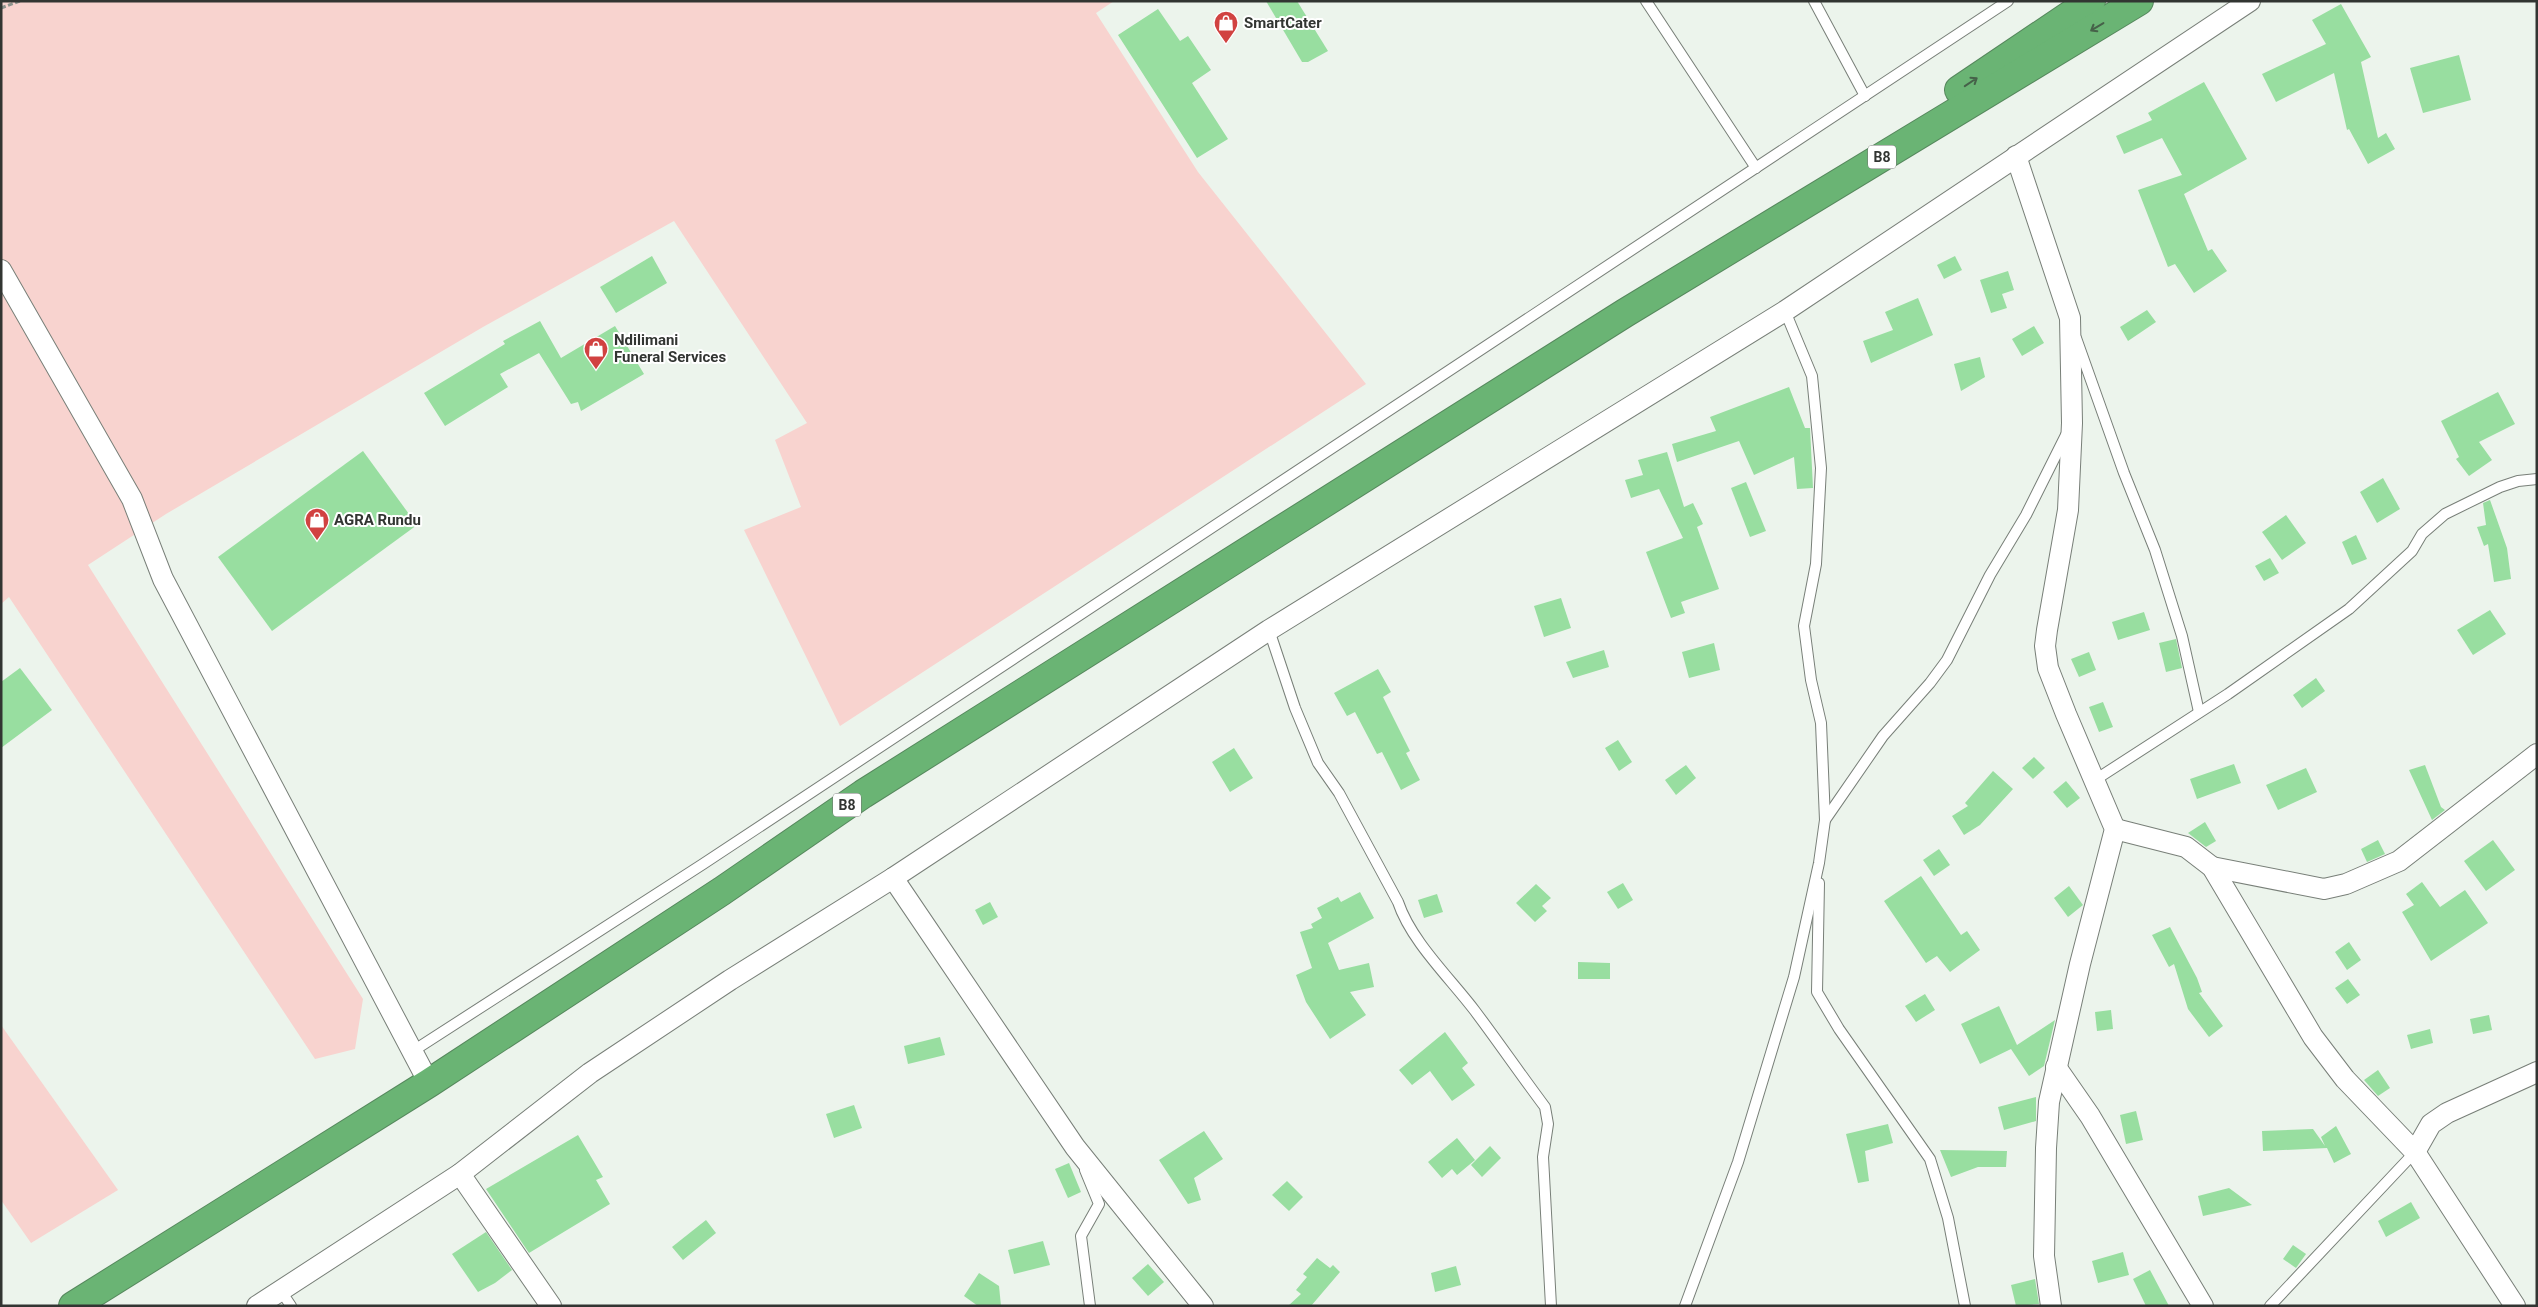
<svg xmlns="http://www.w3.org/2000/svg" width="2538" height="1307" font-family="Roboto,sans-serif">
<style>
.green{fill:#f8d3cf}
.building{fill:#98dea0}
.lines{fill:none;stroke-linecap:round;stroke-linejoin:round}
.lane-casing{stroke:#787f78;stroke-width:12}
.street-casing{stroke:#787f78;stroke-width:22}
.highway-casing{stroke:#56885d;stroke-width:30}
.path{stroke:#8c928c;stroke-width:3;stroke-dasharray:5 2.5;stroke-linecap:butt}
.lane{stroke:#fff;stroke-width:10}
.street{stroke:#fff;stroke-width:20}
.highway{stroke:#6ab474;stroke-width:28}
.oneway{stroke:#466149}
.labels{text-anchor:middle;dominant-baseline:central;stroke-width:4;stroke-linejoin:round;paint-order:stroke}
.shield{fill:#fff;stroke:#707270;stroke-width:1}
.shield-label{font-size:14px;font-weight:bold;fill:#323532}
.poi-label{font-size:15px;font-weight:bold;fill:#323532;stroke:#fff;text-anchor:start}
</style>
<rect width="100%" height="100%" fill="#ecf4ec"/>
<!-- green -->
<g class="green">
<path d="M 1,1 L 1114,1 L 1096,13 L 1198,172 L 1366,384 L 840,726 L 744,530 L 801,507 L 775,440 L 807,423 L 674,221 L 483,327 L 166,514 L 88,565 L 363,999 L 355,1049 L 315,1059 L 9,597 L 1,604 Z"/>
<path d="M 1,1025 L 118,1190 L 31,1243 L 1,1200 Z"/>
</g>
<!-- building -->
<g class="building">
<path d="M 1266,1 L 1297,1 L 1328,51 L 1308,62 L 1302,62 Z"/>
<path d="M 2341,4 L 2371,57 L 2361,62 L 2378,138 L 2386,133 L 2395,149 L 2368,164 L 2349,129 L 2347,130 L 2334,73 L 2276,102 L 2262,74 L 2326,44 L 2312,20 Z"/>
<path d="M 1158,9 L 1180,41 L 1188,36 L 1211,70 L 1192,83 L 1228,139 L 1197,158 L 1118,35 Z"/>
<path d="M 2459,55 L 2471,100 L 2423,113 L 2410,68 Z"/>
<path d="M 2204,82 L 2247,159 L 2184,194 L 2208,251 L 2212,249 L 2227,271 L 2194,293 L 2175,264 L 2168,267 L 2138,190 L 2182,175 L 2162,138 L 2124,154 L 2116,136 L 2152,120 L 2148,113 Z"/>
<path d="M 652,256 L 667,283 L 616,313 L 600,287 Z"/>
<path d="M 1955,256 L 1962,270 L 1944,279 L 1937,265 Z"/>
<path d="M 2008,271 L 2014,290 L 2002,294 L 2007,308 L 1991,313 L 1980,280 Z"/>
<path d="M 1918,298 L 1933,335 L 1871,363 L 1863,341 L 1893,330 L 1885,312 Z"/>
<path d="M 2147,310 L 2156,322 L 2128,341 L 2120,327 Z"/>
<path d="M 540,321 L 561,358 L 615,326 L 644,374 L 581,411 L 578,402 L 571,404 L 539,353 L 500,374 L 508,387 L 445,426 L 424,393 L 505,344 L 503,341 Z"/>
<path d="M 2034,326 L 2044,343 L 2022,356 L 2012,339 Z"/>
<path d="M 1980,357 L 1985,377 L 1961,391 L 1954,364 Z"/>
<path d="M 1789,387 L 1805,428 L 1810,428 L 1813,488 L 1797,489 L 1794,457 L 1754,475 L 1739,441 L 1677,462 L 1672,444 L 1716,431 L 1710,417 Z"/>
<path d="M 2498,392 L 2515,424 L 2479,442 L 2492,460 L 2469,476 L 2456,459 L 2459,457 L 2441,421 Z"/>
<path d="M 363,451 L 417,525 L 272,631 L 218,557 Z"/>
<path d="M 1667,452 L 1684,507 L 1693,503 L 1703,524 L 1697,527 L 1719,589 L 1681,602 L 1685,613 L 1671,618 L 1646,552 L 1683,538 L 1659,489 L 1631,498 L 1625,480 L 1643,475 L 1638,460 Z"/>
<path d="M 2383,478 L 2400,509 L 2377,523 L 2360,492 Z"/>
<path d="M 1746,482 L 1766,531 L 1750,537 L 1731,488 Z"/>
<path d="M 2490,500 L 2507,548 L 2511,579 L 2494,582 L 2488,544 L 2484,546 L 2477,527 L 2486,525 L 2483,503 Z"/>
<path d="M 2286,515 L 2306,543 L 2282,560 L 2262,532 Z"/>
<path d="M 2356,535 L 2367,559 L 2352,565 L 2342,542 Z"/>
<path d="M 2270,558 L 2279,573 L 2264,581 L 2255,566 Z"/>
<path d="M 1561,598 L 1571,628 L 1544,637 L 1534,606 Z"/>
<path d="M 2490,610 L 2506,634 L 2473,655 L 2457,630 Z"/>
<path d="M 2144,612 L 2150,630 L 2118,640 L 2112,622 Z"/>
<path d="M 2176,639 L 2182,668 L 2166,672 L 2159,643 Z"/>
<path d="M 1714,643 L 1720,670 L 1689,678 L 1682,652 Z"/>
<path d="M 1604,650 L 1609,667 L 1573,678 L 1566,662 Z"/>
<path d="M 2089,652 L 2096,670 L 2079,677 L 2071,659 Z"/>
<path d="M 20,668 L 52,710 L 1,748 L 1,682 Z"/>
<path d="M 1378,669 L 1391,692 L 1383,697 L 1410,751 L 1406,753 L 1420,780 L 1401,790 L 1382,752 L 1377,754 L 1355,712 L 1347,716 L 1334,693 Z"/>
<path d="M 2316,678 L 2325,691 L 2302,708 L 2293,695 Z"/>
<path d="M 2103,702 L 2113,727 L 2099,732 L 2089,707 Z"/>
<path d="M 1618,740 L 1632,762 L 1619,771 L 1605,748 Z"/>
<path d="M 1234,748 L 1253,778 L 1230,792 L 1212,762 Z"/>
<path d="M 2034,757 L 2045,768 L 2033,779 L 2022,768 Z"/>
<path d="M 2234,764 L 2241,783 L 2197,799 L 2190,779 Z"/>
<path d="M 1686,765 L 1696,778 L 1676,795 L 1665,780 Z"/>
<path d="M 2425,765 L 2441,807 L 2445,810 L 2432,820 L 2409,770 Z"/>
<path d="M 2306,768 L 2317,792 L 2278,810 L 2266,785 Z"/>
<path d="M 1993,771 L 2013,789 L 1980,825 L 1964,835 L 1952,816 L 1968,806 L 1965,803 Z"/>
<path d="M 2066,781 L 2080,798 L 2067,808 L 2053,792 Z"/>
<path d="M 2205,822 L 2216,841 L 2206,847 L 2188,833 Z"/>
<path d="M 2378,840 L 2385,854 L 2367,862 L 2361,849 Z"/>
<path d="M 2493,840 L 2515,870 L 2486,891 L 2464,861 Z"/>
<path d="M 1939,849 L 1950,865 L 1934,876 L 1923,860 Z"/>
<path d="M 1921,876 L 1961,935 L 1967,931 L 1980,950 L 1950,972 L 1937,956 L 1926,963 L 1884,901 Z"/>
<path d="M 2422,882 L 2440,907 L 2465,890 L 2488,923 L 2431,961 L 2402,912 L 2414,905 L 2406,894 Z"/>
<path d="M 1623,883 L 1633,900 L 1618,909 L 1607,892 Z"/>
<path d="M 1536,884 L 1551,898 L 1542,906 L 1547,911 L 1535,922 L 1516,903 Z"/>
<path d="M 2069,886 L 2083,905 L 2068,917 L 2054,898 Z"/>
<path d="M 1360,892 L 1374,918 L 1328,943 L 1339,970 L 1369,963 L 1374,987 L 1350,992 L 1366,1015 L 1330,1039 L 1306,1002 L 1296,975 L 1312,968 L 1300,932 L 1313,928 L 1311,924 L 1322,918 L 1317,908 L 1338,897 L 1341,902 Z"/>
<path d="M 1437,894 L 1443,912 L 1424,918 L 1418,900 Z"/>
<path d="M 990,902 L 998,917 L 983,925 L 975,910 Z"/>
<path d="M 2170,927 L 2197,978 L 2202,992 L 2199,993 L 2223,1026 L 2209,1037 L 2188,1009 L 2174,964 L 2169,967 L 2152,935 Z"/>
<path d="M 2349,942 L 2361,960 L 2347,970 L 2335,952 Z"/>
<path d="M 1578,962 L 1610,963 L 1610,979 L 1578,979 Z"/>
<path d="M 2348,979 L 2360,995 L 2347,1004 L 2335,988 Z"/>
<path d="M 1925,994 L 1935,1010 L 1916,1022 L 1905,1006 Z"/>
<path d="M 1999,1006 L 2017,1045 L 2055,1020 L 2044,1066 L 2029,1076 L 2011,1049 L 1980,1064 L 1961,1024 Z"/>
<path d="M 2111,1010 L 2113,1029 L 2097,1031 L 2095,1012 Z"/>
<path d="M 2489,1015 L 2492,1030 L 2473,1034 L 2470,1019 Z"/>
<path d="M 2430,1029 L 2433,1043 L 2411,1049 L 2407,1035 Z"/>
<path d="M 1445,1032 L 1468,1063 L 1462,1068 L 1475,1085 L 1452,1101 L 1430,1071 L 1412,1085 L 1399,1070 Z"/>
<path d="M 940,1037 L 945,1055 L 908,1064 L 904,1046 Z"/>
<path d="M 2378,1070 L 2390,1088 L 2378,1096 L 2364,1080 Z"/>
<path d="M 2036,1097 L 2036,1121 L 2004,1130 L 1998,1107 Z"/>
<path d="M 854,1105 L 862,1128 L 834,1138 L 826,1114 Z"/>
<path d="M 2136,1111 L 2143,1140 L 2126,1144 L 2120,1115 Z"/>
<path d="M 1888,1124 L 1893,1143 L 1865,1151 L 1869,1181 L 1858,1183 L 1846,1134 Z"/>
<path d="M 2336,1126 L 2351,1154 L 2334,1163 L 2327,1148 L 2263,1151 L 2262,1131 L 2313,1129 L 2325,1146 L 2321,1137 Z"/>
<path d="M 1204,1131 L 1223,1159 L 1194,1178 L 1201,1200 L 1188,1204 L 1159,1160 Z"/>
<path d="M 578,1135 L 603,1177 L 596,1180 L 610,1204 L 529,1253 L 486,1189 Z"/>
<path d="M 1457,1138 L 1475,1160 L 1457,1175 L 1452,1169 L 1442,1178 L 1428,1162 Z"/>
<path d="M 1490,1146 L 1501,1158 L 1482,1177 L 1471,1165 Z"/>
<path d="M 1940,1150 L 2007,1151 L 2006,1167 L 1978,1167 L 1951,1177 Z"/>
<path d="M 1069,1163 L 1081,1192 L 1068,1198 L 1055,1169 Z"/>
<path d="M 1287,1181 L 1303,1197 L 1289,1211 L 1272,1195 Z"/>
<path d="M 2229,1188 L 2252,1205 L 2203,1216 L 2198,1196 Z"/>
<path d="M 2411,1202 L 2420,1218 L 2386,1237 L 2378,1221 Z"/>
<path d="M 706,1220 L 716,1233 L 683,1260 L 672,1247 Z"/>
<path d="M 486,1232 L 512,1270 L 495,1283 L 478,1292 L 452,1254 Z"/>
<path d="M 1043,1241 L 1050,1265 L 1014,1274 L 1008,1250 Z"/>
<path d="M 2293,1245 L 2306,1254 L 2296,1268 L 2283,1259 Z"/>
<path d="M 2123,1252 L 2129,1275 L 2098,1283 L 2092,1261 Z"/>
<path d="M 1317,1258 L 1330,1268 L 1333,1265 L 1340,1272 L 1311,1306 L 1288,1306 L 1301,1294 L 1296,1290 L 1307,1277 L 1303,1274 Z"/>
<path d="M 1148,1264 L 1164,1282 L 1148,1296 L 1132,1278 Z"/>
<path d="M 1456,1266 L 1461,1285 L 1435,1292 L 1431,1273 Z"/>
<path d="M 2150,1270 L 2169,1306 L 2146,1306 L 2133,1279 Z"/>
<path d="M 979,1273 L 999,1286 L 1001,1306 L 978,1306 L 964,1296 Z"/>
<path d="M 2035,1279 L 2039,1304 L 2016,1306 L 2011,1285 Z"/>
</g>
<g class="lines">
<defs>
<g id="lane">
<path d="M 1646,1 L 1756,168"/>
<path d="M 1814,1 L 1865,96"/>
<path d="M 2076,338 L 2124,473 L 2155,550 L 2182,636 L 2199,712"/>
<path d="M 1269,630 L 1295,708 L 1318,763 L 1339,793 L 1398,902 C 1411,941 1450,978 1475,1011 C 1499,1043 1521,1075 1545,1107 L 1548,1124 L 1543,1157 L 1551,1306"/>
<path d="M 2095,780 L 2228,694 L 2349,609 L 2412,551 L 2422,534 L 2445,514 L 2500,487 L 2518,481 L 2537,479"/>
<path d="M 1825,820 L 1883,736 L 1930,683 L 1947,660 L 1990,575 L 2026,515 L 2066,435"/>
<path d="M 1819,883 L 1817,992 L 1839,1029 L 1930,1159 L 1948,1218 L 1965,1306"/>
<path d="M 413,1051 L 703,864 L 2008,1"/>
<path d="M 1085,1170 L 1099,1204 L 1081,1236 L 1090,1306"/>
<path d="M 281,1291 L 291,1306"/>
<path d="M 1685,1306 L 1738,1162 L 1794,977 L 1819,863 L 1825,820 L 1821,723 L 1811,680 L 1804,626 L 1816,564 L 1821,468 L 1812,376 L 1785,311"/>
<path d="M 2270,1306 L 2415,1152"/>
</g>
<g id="street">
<path d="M 2016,156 L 2070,318 L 2072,423 L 2068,510 L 2047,630 L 2045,646 L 2048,668 L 2066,714 L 2115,829 L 2080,964 L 2049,1102 L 2046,1148 L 2044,1256 L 2051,1306"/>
<path d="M 1,270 L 132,499 L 163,579 L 429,1083"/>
<path d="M 2115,829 L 2186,847 L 2212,867 L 2313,1037 L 2345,1079 L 2415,1152 L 2515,1306"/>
<path d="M 2212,867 L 2324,889 L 2346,884 L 2399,861 L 2537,754"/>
<path d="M 893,878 L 1075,1147 L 1203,1306"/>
<path d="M 2056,1067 L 2090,1116 L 2203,1306"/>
<path d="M 2415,1152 L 2431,1124 L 2447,1113 L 2537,1072"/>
<path d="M 460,1174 L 551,1306"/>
<path d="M 257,1306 L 460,1174 L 590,1073 L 730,980 L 893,878 L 1269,630 L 1785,311 L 2250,1"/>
</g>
<g id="highway">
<path d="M 1959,90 L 2091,1"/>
<path d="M 73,1306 L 429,1083 L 722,891 L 863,794 L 1625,313 L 2139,1"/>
</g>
</defs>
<!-- lane casing -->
<use href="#lane" class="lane-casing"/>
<!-- street casing -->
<use href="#street" class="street-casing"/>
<!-- highway casing -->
<use href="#highway" class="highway-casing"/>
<!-- path -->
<path class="path" d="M 1,8 L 20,1"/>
<!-- lane -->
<use href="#lane" class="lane"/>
<!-- street -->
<use href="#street" class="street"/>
<!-- highway -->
<use href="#highway" class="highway"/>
</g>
<!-- one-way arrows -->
<defs><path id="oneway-shaft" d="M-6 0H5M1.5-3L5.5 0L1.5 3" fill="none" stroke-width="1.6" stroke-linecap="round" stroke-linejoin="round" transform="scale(1.25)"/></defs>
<g class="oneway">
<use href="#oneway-shaft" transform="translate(2097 27) rotate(149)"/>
<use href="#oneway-shaft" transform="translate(1971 82) rotate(-34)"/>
</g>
<!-- icons -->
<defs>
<symbol id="shop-pin" viewBox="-11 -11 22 30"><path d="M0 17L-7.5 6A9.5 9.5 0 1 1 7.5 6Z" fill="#d14241" stroke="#fff"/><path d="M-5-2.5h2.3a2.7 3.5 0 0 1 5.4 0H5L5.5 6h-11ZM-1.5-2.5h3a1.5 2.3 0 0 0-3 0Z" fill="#fff"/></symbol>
</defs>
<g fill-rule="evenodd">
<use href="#shop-pin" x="1212" y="9" width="28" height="38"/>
<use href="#shop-pin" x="582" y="335" width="28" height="38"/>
<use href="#shop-pin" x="303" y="506" width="28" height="38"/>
</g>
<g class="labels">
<!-- shield labels -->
<g class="shield">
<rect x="1868" y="145.5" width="28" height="23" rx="4"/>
<rect x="833" y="793.5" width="28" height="23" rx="4"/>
</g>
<g class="shield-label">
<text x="1882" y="157">B8</text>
<text x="847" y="805">B8</text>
</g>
<!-- poi labels -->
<g class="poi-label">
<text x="1244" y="23">SmartCater</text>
<text x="614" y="340">Ndilimani<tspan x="614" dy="17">Funeral Services</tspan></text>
<text x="334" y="520">AGRA Rundu</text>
</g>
</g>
<!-- border -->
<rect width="2538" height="1307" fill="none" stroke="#323532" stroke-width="5"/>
</svg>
